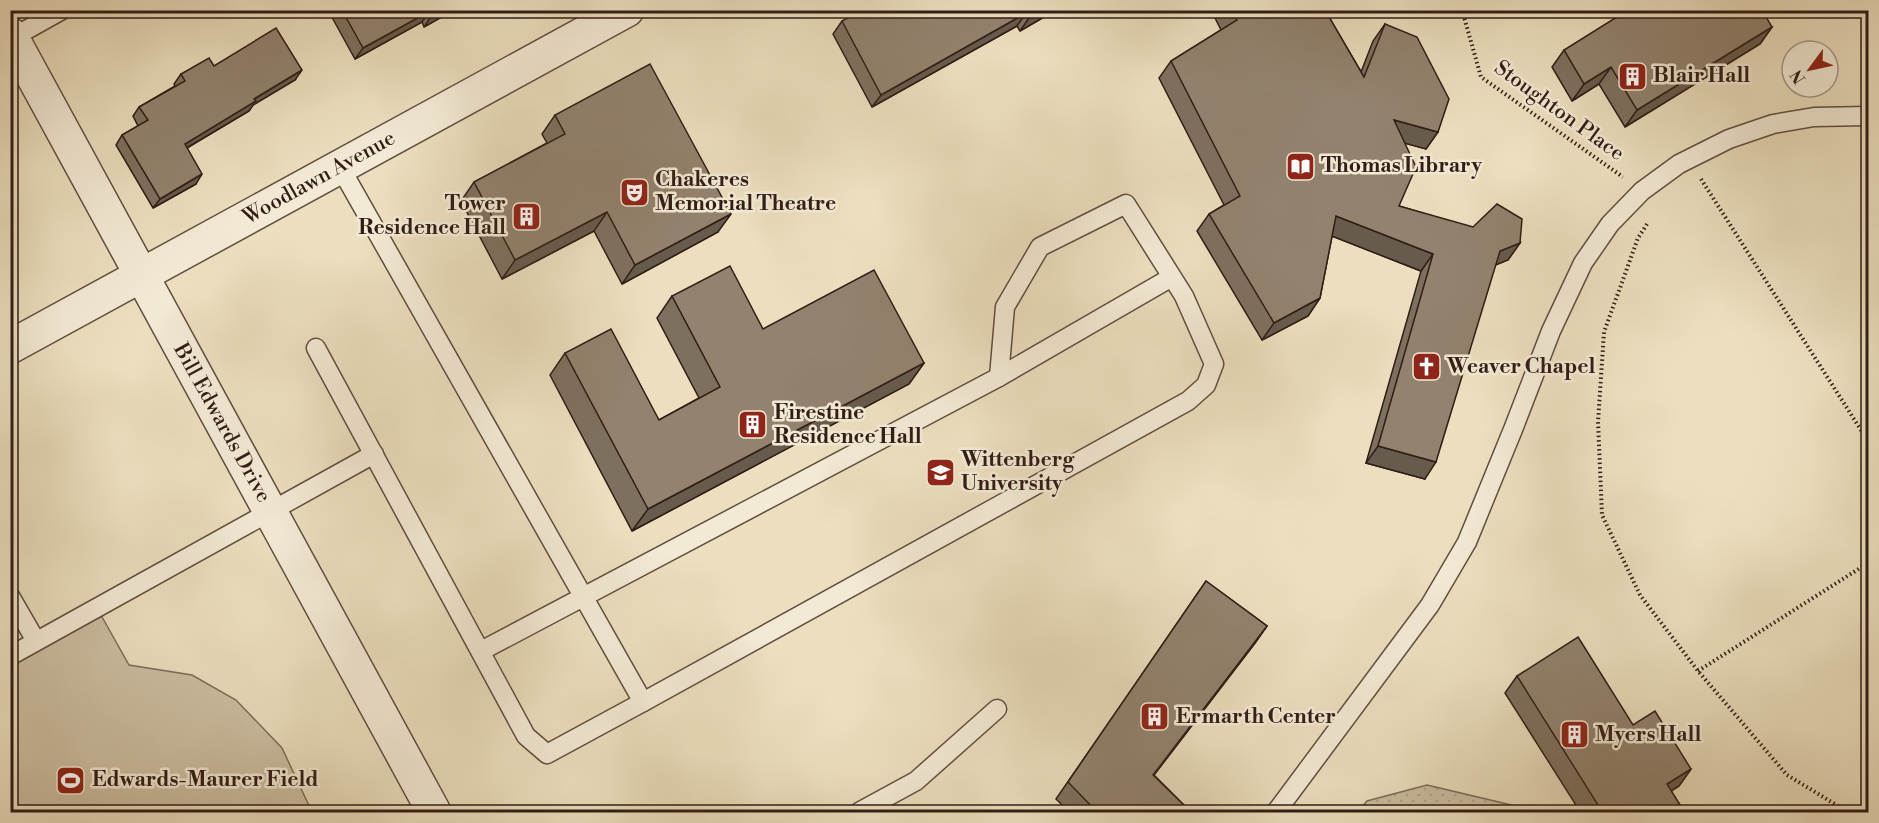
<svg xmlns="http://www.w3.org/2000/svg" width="1879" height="823" font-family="'Libre Bodoni',serif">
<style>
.green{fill:url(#green-dots);stroke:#7e6e5c;stroke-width:1.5}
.pitch{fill:#ccbea2;stroke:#7e6e5c;stroke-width:1.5}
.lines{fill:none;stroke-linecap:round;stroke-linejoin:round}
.lane-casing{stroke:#604e40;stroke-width:21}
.street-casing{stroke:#604e40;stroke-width:36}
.path{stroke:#311d16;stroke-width:4;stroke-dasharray:1.5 3;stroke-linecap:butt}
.lane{stroke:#f3ead5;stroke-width:18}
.street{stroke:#f3ead5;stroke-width:33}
.wall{fill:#7e705f;stroke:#311d16;stroke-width:1.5}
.shaded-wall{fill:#665b4d;stroke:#311d16;stroke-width:1.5}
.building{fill:#92826e;stroke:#311d16;stroke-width:1.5}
.labels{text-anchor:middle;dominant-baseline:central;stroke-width:5;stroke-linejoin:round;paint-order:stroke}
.poi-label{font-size:21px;font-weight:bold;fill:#311d16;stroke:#f3ead5;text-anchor:start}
.street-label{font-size:21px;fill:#311d16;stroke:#f3ead5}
</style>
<defs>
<pattern id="green-dots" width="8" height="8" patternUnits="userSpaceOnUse" patternTransform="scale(1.5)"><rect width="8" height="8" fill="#ccbea2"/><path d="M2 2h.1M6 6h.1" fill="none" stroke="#b0a38b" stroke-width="1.8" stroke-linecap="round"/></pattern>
</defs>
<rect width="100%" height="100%" fill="#ecdfbf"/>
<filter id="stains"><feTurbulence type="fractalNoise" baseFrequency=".00333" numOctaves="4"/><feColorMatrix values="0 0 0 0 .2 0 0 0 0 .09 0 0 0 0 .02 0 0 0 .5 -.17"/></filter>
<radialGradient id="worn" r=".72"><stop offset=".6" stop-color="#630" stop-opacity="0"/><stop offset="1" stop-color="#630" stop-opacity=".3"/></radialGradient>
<!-- green -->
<path class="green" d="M 1427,785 L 1524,808 L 1529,812 L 1358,812 L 1367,801 Z"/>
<!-- pitch -->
<path class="pitch" d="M 97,608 L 129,665 L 192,675 L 236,700 L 282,748 L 312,812 L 11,812 L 10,656 Z"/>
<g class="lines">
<defs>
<g id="lane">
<path d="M 12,38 L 62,10"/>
<path d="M 340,167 L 643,702 L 1188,401 L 1206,385 L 1214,364 L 1184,296 L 1126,204 L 1040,247 L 1005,307 L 999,377 L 1172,277"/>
<path d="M 316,348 L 526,736 L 547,754 L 643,702"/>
<path d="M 10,596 L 36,641"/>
<path d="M 481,651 L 999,377"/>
<path d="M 10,656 L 374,454"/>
<path d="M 859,812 L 916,781 L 997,709"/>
<path d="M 1276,812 L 1430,605 L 1467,542 L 1514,427 L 1551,331 L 1583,263 L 1610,224 L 1642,191 L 1679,164 L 1729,139 L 1773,124 L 1814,117 L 1868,116"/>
</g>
<g id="street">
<path d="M 10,34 L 434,812"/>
<path d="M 10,347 L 627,10"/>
</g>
</defs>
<!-- lane casing -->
<use href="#lane" class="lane-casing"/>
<!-- street casing -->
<use href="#street" class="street-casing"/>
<!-- path -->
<g class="path">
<path d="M 1462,10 L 1481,77 L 1623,177"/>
<path d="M 1701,179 L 1868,441"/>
<path d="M 1647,224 L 1638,238 L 1604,332 L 1598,422 L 1602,515 L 1640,595 L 1698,671 L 1787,775 L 1848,812"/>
<path d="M 1698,671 L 1868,563"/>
</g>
<!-- lane -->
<use href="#lane" class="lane"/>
<!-- street -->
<use href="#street" class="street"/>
</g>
<!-- wall -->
<g class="wall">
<path d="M 328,10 L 454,10 L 424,27 L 422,22 L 355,59 Z"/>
<path d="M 1056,10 L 1020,31 L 1017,26 L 872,107 L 833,34 L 842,21 Z"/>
<path d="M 1211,10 L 1325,10 L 1361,72 L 1373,41 L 1385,24 L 1438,132 L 1426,149 L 1405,143 L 1399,206 L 1520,243 L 1508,260 L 1495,265 L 1425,479 L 1366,463 L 1421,271 L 1332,236 L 1320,298 L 1308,316 L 1262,340 L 1197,231 L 1209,214 L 1224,205 L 1159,78 L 1171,61 L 1221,30 Z"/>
<path d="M 1772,27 L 1760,44 L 1625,127 L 1599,84 L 1572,101 L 1552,67 L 1564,50 Z"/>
<path d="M 214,66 L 295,80 L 253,105 L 249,111 L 187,148 L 196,184 L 153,208 L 116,145 L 122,135 L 138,126 L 133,116 L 139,107 L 175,86 L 174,84 L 181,74 Z"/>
<path d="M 555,115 L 718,232 L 622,284 L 594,231 L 502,279 L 461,201 L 474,182 L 547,143 L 542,134 Z"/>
<path d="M 672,296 L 763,329 L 924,363 L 909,384 L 632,531 L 550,375 L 565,353 L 659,420 L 699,398 L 657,318 Z"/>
<path d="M 1206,581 L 1267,626 L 1255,643 L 1154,775 L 1192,813 L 1070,813 L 1056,799 Z"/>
<path d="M 1517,676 L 1633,725 L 1691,769 L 1679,786 L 1671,791 L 1685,813 L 1581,813 L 1505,693 Z"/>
</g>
<!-- shaded-wall -->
<g class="shaded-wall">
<path d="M 441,10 L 454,10 L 424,27 L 432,15 Z"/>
<path d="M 1042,10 L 1056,10 L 1020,31 L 1029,18 Z"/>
<path d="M 430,11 L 422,22 L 355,59 L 363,48 Z"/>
<path d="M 1026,13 L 1017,26 L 872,107 L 881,95 Z"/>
<path d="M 1772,27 L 1760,44 L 1625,127 L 1637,110 Z"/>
<path d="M 1611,67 L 1599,84 L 1572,101 L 1584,84 Z"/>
<path d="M 302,70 L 295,80 L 253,105 L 249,111 L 178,153 L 185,144 L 254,99 Z"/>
<path d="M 1394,120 L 1438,132 L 1426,149 L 1382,137 Z"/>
<path d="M 202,174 L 196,184 L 153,208 L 160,199 Z"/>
<path d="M 607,212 L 594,231 L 502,279 L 515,260 Z"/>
<path d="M 731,214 L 718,232 L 622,284 L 635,265 Z"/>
<path d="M 1336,216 L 1433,254 L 1421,271 L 1324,233 Z"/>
<path d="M 1520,243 L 1508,260 L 1488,268 L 1500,251 Z"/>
<path d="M 1320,298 L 1308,316 L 1262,340 L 1274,323 Z"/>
<path d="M 924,363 L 909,384 L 632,531 L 648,509 Z"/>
<path d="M 1378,446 L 1436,462 L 1425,479 L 1366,463 Z"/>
<path d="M 1267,626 L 1255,643 L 1141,792 L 1153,775 Z"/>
<path d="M 1691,769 L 1679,786 L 1655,801 L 1667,784 Z"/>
</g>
<!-- building -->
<g class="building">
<path d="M 342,10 L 441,10 L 432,15 L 430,11 L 363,48 Z"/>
<path d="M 861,10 L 1042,10 L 1029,18 L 1026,13 L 881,95 L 842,21 Z"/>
<path d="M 1232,10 L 1325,10 L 1364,77 L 1385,24 L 1417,37 L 1449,99 L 1438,132 L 1394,120 L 1416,167 L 1399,206 L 1473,227 L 1497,204 L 1522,219 L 1520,243 L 1500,251 L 1436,462 L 1378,446 L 1433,254 L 1336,216 L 1320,298 L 1274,323 L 1209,214 L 1240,196 L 1171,61 L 1237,20 Z"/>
<path d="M 1628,10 L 1762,10 L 1772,27 L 1637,110 L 1611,67 L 1584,84 L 1564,50 Z"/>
<path d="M 276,28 L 302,70 L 254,99 L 256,101 L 185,144 L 202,174 L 160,199 L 122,135 L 148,120 L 139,107 L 185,81 L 181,74 L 209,58 L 214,66 Z"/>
<path d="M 650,64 L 731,214 L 635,265 L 607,212 L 515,260 L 474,182 L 565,134 L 555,115 Z"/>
<path d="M 730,266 L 763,329 L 874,270 L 924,363 L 648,509 L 565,353 L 611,329 L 659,420 L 720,387 L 672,296 Z"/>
<path d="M 1206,581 L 1267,626 L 1153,775 L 1192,813 L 1098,813 L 1068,782 Z"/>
<path d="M 1578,637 L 1633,725 L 1655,711 L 1691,769 L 1667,784 L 1685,813 L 1603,813 L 1517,676 Z"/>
</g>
<!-- icons -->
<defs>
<symbol id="building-square" viewBox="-11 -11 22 22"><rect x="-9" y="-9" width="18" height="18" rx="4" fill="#8f2418" stroke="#f3ead5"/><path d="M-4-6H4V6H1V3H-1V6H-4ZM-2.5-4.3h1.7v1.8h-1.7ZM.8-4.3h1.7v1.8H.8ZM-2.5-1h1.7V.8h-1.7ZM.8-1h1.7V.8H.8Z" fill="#fff"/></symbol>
<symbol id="library-square" viewBox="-11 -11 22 22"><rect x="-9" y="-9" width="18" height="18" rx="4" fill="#8f2418" stroke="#f3ead5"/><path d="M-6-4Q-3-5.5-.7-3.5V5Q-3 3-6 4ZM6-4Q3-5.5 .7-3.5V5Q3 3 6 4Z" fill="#fff"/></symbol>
<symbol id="theatre-square" viewBox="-11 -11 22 22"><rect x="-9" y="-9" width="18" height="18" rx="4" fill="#8f2418" stroke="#f3ead5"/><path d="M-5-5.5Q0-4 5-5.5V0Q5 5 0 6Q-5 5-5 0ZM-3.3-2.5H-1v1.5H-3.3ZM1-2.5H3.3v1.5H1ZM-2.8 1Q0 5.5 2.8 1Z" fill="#fff"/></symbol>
<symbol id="church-square" viewBox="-11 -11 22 22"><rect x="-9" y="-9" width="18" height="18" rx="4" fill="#8f2418" stroke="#f3ead5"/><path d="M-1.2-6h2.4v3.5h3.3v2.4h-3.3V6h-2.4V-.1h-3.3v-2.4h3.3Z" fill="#fff"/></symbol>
<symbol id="university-square" viewBox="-11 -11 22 22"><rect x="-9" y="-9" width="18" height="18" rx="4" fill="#8f2418" stroke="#f3ead5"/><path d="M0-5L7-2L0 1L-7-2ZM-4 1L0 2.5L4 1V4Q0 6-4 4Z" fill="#fff"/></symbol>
<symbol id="stadium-square" viewBox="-11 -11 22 22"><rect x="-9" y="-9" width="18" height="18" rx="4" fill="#8f2418" stroke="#f3ead5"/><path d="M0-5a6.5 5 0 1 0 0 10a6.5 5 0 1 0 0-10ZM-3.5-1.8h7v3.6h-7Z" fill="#fff"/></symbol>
</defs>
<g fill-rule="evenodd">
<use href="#building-square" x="1616" y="60" width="33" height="33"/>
<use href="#library-square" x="1284" y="150" width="33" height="33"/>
<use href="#theatre-square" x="618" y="176" width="33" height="33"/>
<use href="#building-square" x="510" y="200" width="33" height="33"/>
<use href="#church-square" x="1410" y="350" width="33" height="33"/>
<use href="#building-square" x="736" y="408" width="33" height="33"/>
<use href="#university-square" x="924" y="456" width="33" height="33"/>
<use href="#building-square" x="1138" y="700" width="33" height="33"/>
<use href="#building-square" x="1558" y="718" width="33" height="33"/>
<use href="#stadium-square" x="54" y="764" width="33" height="33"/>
</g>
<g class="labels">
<!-- poi labels -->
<g class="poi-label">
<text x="1653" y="76">Blair Hall</text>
<text x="1321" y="166">Thomas Library</text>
<text x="655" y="180">Chakeres<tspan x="655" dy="24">Memorial Theatre</tspan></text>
<text x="506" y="204" text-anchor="end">Tower<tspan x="506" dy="24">Residence Hall</tspan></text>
<text x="1447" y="367">Weaver Chapel</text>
<text x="774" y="413">Firestine<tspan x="774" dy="24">Residence Hall</tspan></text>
<text x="961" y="460">Wittenberg<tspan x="961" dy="24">University</tspan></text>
<text x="1176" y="717">Ermarth Center</text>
<text x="1595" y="735">Myers Hall</text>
<text x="92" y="780">Edwards-Maurer Field</text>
</g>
<!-- street labels -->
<g class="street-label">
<text transform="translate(1559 111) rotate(36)">Stoughton Place</text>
<text transform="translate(319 178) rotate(-29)">Woodlawn Avenue</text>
<text transform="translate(222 423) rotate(61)">Bill Edwards Drive</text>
</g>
</g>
<!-- margin -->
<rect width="1879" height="823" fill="none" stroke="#ecdfbf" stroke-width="36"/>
<rect x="12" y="12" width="1855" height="799" fill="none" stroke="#311d16" stroke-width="3"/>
<rect x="18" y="18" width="1843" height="787" fill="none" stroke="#311d16" stroke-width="1.5"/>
<!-- north arrow -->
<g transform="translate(1810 69) rotate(237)"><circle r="28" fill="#f3ead5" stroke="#a59889" stroke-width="1.5"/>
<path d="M0-4.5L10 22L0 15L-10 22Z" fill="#8f2418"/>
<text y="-9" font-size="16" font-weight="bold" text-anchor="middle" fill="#311d16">N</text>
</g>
<rect width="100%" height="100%" filter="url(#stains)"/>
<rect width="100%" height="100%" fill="url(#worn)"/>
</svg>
